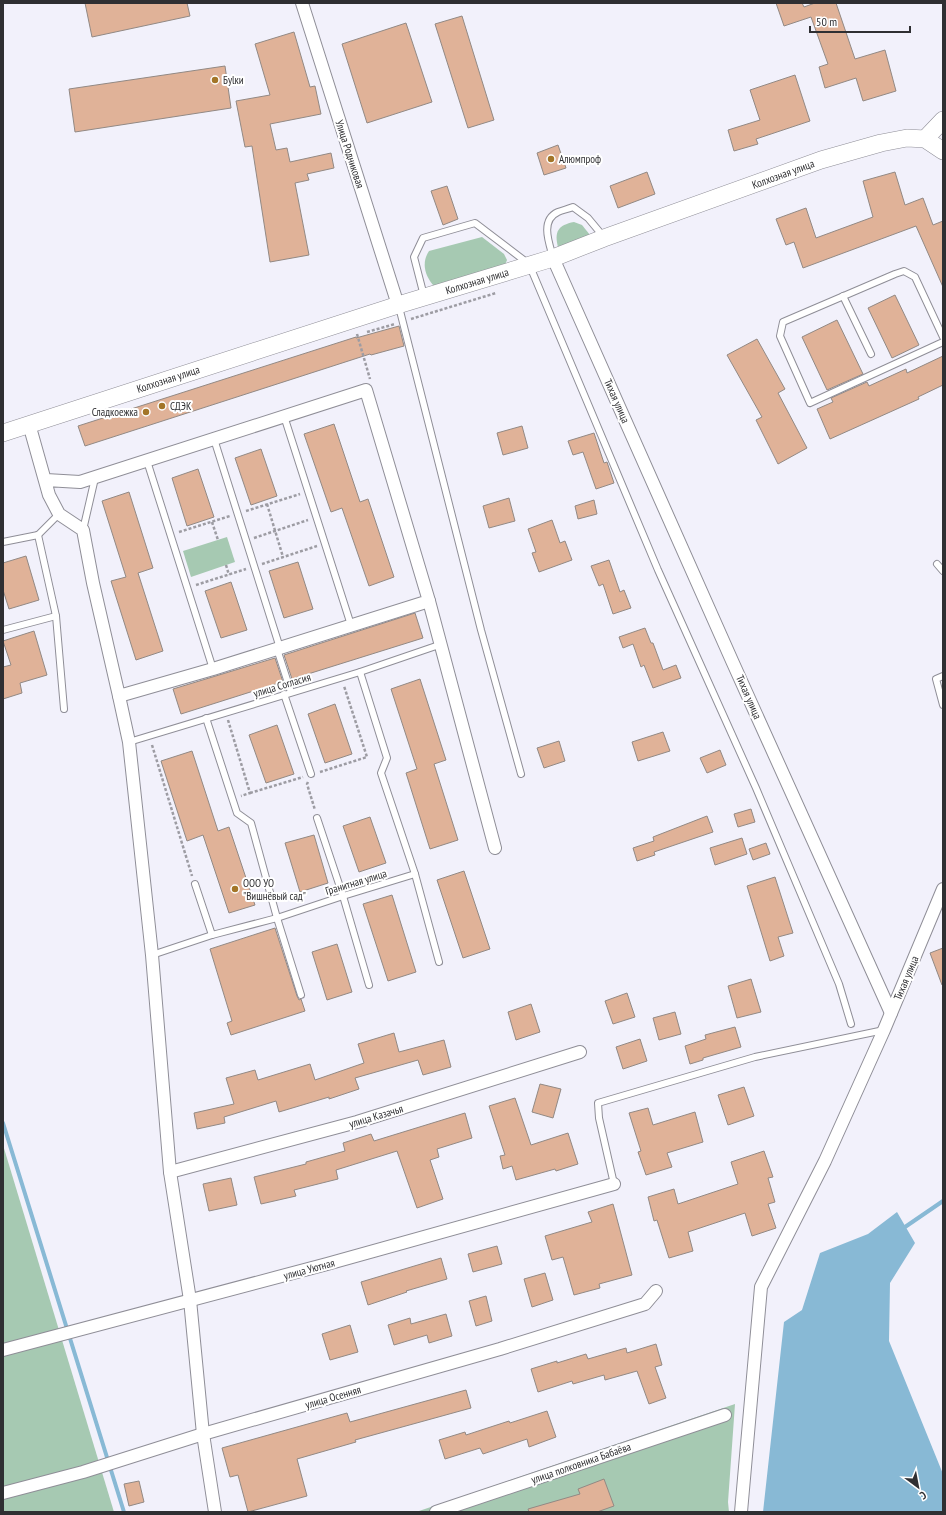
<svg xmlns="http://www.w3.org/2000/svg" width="946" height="1515" font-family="'PT Sans Narrow',sans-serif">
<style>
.green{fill:#a6c9b2}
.water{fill:#88b9d5}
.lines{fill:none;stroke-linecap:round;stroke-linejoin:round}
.stream{stroke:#88b9d5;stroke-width:4}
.building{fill:#e0b298;stroke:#928984}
.lane-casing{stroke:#8f8e97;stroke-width:8}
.street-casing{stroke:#8f8e97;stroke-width:14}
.secondary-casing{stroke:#8f8e97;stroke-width:18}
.path{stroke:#9d9ca3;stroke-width:2.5;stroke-dasharray:3 2;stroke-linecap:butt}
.lane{stroke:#fff;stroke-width:6}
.street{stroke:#fff;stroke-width:12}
.secondary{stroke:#fff;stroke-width:17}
.poi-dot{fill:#a37528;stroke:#fff;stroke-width:1.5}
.labels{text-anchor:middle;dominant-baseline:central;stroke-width:4;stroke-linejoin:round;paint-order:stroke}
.poi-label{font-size:11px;fill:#2f2f32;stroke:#fff;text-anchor:start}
.street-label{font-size:11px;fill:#2f2f32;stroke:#fff}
</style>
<rect width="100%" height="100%" fill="#f2f1fb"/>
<!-- green -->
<g class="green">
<path d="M 574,222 L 582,225 L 590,235 L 558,247 C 554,232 558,225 574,222 Z"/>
<path d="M 482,237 L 504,254 L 507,260 L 505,265 L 434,286 C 425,276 421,263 429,251 Z"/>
<path d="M 227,537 L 235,562 L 191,577 L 183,551 Z"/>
<path d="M 3,1145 L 114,1512 L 3,1512 Z"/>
<path d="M 735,1404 L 728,1502 L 729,1512 L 416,1512 Z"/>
</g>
<!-- water -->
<path class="water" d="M 897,1212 L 915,1243 L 890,1283 L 889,1341 L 943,1474 L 943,1512 L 763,1512 L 784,1322 L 802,1310 L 820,1253 L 868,1234 Z"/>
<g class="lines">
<!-- stream -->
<g class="stream">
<path d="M 3,1123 L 124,1512"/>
<path d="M 905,1227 L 943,1201"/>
</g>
</g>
<!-- building -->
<g class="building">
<path d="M 85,3 L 187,3 L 190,16 L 92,37 Z"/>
<path d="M 776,3 L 802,3 L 804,7 L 815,3 L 836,3 L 855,59 L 885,50 L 896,91 L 863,101 L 856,78 L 825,88 L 819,67 L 828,64 L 811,17 L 784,26 Z"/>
<path d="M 462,16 L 494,120 L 468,128 L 435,24 Z"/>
<path d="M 406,23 L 432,102 L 367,123 L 342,44 Z"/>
<path d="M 294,32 L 310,87 L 315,86 L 321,114 L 270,124 L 276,150 L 287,148 L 290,162 L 331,153 L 334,168 L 307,174 L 309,180 L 295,183 L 309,255 L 270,262 L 252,146 L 245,147 L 236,101 L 270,95 L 255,44 Z"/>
<path d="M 225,66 L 231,108 L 75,132 L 69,89 Z"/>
<path d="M 795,75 L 810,121 L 756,139 L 758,144 L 734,151 L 728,130 L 760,120 L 750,90 Z"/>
<path d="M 558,145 L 566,168 L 544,175 L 537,153 Z"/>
<path d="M 647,172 L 655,194 L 618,208 L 610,186 Z"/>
<path d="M 895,172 L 905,205 L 923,198 L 933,225 L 943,221 L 943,287 L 916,226 L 803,268 L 794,242 L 786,245 L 776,219 L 806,208 L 816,238 L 873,217 L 863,181 Z"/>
<path d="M 447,186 L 458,219 L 443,225 L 431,191 Z"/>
<path d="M 895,295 L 919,345 L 892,358 L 868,308 Z"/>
<path d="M 837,320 L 863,374 L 827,390 L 802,337 Z"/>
<path d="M 399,326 L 404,346 L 371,355 L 370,354 L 85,446 L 78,426 L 356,337 L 356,338 Z"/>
<path d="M 757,339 L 785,389 L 778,393 L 807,448 L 778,464 L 756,420 L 762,417 L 727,355 Z"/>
<path d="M 943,356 L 943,385 L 918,397 L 919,399 L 830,439 L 817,409 L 833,402 L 831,398 L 867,382 L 869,386 L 906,369 L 907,373 Z"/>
<path d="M 334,424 L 360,502 L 368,499 L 394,577 L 369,586 L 342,508 L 331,512 L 304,434 Z"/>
<path d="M 522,426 L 528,448 L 503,455 L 497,433 Z"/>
<path d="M 594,433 L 604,463 L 607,462 L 614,483 L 596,489 L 583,452 L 573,455 L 568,441 Z"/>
<path d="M 261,449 L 277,496 L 251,505 L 235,458 Z"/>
<path d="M 198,469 L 214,517 L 187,526 L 172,478 Z"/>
<path d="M 129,492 L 153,568 L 138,573 L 163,651 L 136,660 L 111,581 L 126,577 L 102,501 Z"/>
<path d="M 509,498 L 515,521 L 489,528 L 483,506 Z"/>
<path d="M 594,500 L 597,514 L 578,519 L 575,506 Z"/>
<path d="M 552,520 L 560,543 L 565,541 L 572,560 L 539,572 L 532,553 L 536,552 L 528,529 Z"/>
<path d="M 26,556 L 39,600 L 9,609 L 3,590 L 3,563 Z"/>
<path d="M 609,560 L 620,592 L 624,590 L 631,608 L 613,614 L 603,584 L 599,586 L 591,566 Z"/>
<path d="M 298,562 L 313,609 L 284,618 L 269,571 Z"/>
<path d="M 231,582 L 247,630 L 221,638 L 205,591 Z"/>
<path d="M 415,613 L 423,638 L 292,679 L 284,655 Z"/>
<path d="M 645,628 L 651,643 L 653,643 L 663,670 L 676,665 L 681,678 L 653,688 L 644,665 L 641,667 L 633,644 L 623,648 L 619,637 Z"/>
<path d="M 34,631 L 47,675 L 20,683 L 22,693 L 3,699 L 3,667 L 11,665 L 3,641 Z"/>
<path d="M 275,658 L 283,682 L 282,682 L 181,714 L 173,689 Z"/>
<path d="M 420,679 L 446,760 L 434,764 L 458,840 L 430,849 L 406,773 L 417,769 L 391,689 Z"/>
<path d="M 335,704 L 352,754 L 325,763 L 308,714 Z"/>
<path d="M 277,725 L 294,774 L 266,783 L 249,735 Z"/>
<path d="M 663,732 L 670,751 L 638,761 L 632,742 Z"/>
<path d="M 559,741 L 565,761 L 544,768 L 537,748 Z"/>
<path d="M 720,750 L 726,765 L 707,773 L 700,758 Z"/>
<path d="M 192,751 L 218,831 L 229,827 L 255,905 L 229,913 L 203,835 L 187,841 L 161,761 Z"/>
<path d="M 751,809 L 755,822 L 738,827 L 734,814 Z"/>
<path d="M 707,816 L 713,832 L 654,852 L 655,855 L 637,861 L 633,848 L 654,841 L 653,837 Z"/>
<path d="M 370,817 L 386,863 L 359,872 L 343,826 Z"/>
<path d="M 314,835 L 328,883 L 300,892 L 285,843 Z"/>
<path d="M 742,838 L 747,854 L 715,865 L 710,848 Z"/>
<path d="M 766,843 L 770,854 L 753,860 L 749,849 Z"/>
<path d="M 464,871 L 490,949 L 463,958 L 437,880 Z"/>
<path d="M 775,877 L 793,933 L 778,937 L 784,956 L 770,961 L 747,886 Z"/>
<path d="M 392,895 L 416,972 L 388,981 L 363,904 Z"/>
<path d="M 275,928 L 297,996 L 299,1000 L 301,999 L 305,1011 L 231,1035 L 227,1023 L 232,1021 L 210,949 Z"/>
<path d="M 337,944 L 352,992 L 327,1000 L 312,952 Z"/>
<path d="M 943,948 L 943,985 L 942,985 L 930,953 Z"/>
<path d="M 751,979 L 761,1012 L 737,1018 L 728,986 Z"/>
<path d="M 627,993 L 635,1017 L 613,1024 L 605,1001 Z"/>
<path d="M 531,1004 L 540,1032 L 516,1040 L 508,1012 Z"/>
<path d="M 675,1012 L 681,1034 L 659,1040 L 653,1018 Z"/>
<path d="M 735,1027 L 741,1047 L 703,1058 L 703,1060 L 690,1064 L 685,1046 L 706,1039 L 705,1035 Z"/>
<path d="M 394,1033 L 399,1052 L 444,1040 L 451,1067 L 423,1075 L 418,1060 L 355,1078 L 359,1089 L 329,1099 L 329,1097 L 279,1112 L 276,1101 L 224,1117 L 225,1123 L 197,1129 L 194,1113 L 234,1104 L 226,1078 L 255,1070 L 258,1080 L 310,1064 L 315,1080 L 364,1063 L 358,1044 Z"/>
<path d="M 640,1039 L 647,1061 L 623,1069 L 616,1047 Z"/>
<path d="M 540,1084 L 561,1089 L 553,1118 L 532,1112 Z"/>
<path d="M 744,1087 L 754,1116 L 728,1125 L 718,1095 Z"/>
<path d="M 515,1098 L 531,1145 L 568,1133 L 578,1164 L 556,1171 L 555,1169 L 516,1180 L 512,1166 L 503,1169 L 500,1156 L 505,1155 L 489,1106 Z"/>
<path d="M 648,1108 L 653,1125 L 695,1112 L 703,1142 L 667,1153 L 672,1167 L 646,1175 L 638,1152 L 641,1151 L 629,1113 Z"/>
<path d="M 465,1113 L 472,1138 L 437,1149 L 439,1157 L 430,1160 L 443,1199 L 417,1208 L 397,1151 L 336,1170 L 338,1179 L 294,1190 L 296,1196 L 261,1204 L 254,1177 L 306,1164 L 306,1162 L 345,1151 L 343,1143 L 371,1134 L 374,1141 Z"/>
<path d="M 764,1151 L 773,1177 L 768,1178 L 775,1202 L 768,1204 L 776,1228 L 752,1236 L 745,1213 L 688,1232 L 693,1251 L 669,1258 L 657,1220 L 654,1221 L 648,1197 L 674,1189 L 678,1204 L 738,1184 L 731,1162 Z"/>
<path d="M 231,1178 L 237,1205 L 209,1211 L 203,1184 Z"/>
<path d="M 613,1204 L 632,1275 L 599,1284 L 600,1288 L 574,1295 L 563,1257 L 552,1260 L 545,1236 L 592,1222 L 588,1212 Z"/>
<path d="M 497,1246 L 502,1264 L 473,1272 L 468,1254 Z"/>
<path d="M 441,1258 L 447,1279 L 406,1291 L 407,1292 L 368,1305 L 361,1282 Z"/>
<path d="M 545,1273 L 553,1300 L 532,1307 L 524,1279 Z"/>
<path d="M 486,1296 L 492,1321 L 476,1326 L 469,1301 Z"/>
<path d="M 446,1314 L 452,1336 L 429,1343 L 427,1335 L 394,1345 L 388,1325 L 410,1318 L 411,1324 Z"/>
<path d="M 350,1325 L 358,1352 L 330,1360 L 322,1334 Z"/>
<path d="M 656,1344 L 662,1365 L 655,1367 L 666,1398 L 649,1404 L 637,1371 L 605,1380 L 604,1375 L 573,1384 L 572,1381 L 538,1392 L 531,1369 L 557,1361 L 557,1363 L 586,1354 L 588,1359 L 626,1348 L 627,1353 Z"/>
<path d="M 466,1390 L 471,1408 L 355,1440 L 356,1442 L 297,1459 L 307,1496 L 248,1512 L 238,1475 L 230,1477 L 222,1448 L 347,1413 L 350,1422 Z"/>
<path d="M 547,1411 L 556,1437 L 529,1447 L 527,1439 L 483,1454 L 480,1448 L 445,1459 L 439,1440 L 465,1432 L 466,1435 L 509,1421 L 510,1423 Z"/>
<path d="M 604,1479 L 614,1506 L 597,1512 L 529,1512 L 528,1509 L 580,1494 L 578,1489 Z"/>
<path d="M 139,1481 L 144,1502 L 129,1506 L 124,1484 Z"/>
</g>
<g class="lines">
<defs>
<g id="lane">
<path d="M 553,257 C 549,243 540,220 558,212 C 563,210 568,209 573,207 L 588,218 L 603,236"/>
<path d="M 424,296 L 414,257 L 423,238 L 475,223 L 529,264 L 658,570 L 756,788 L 839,984 L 851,1024"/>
<path d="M 843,296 L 871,354"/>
<path d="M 399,307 L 481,630 L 521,774"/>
<path d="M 943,337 L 915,277 L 904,271 L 895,274 L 783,322 L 780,336 L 810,403 L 943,342"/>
<path d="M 284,416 L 351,625"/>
<path d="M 214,439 L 280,648"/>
<path d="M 147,461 L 213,669"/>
<path d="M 83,530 L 95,478"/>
<path d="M 38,535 L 56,616 L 64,709"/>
<path d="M 3,542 L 38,535 L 59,514"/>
<path d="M 937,564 L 943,571"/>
<path d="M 3,630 L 56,616"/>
<path d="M 277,649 L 291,692"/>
<path d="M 360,672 L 387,758 L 381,773 L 415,874 L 439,962"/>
<path d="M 943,676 L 936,679 L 943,705"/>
<path d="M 284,694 L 311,774"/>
<path d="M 206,718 L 237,813 L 251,823 L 277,918 L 301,995"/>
<path d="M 129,742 L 360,672 L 439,645"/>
<path d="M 317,818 L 343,896 L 369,985"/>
<path d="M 195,884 L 212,935"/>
<path d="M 152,955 L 212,935 L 277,918 L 343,896 L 415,874"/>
<path d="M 614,1184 L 599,1118 L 598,1103 L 755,1057 L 884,1030"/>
</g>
<g id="street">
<path d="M 302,3 L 398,305"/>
<path d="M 553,258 L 733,663 L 891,1013"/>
<path d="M 29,424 L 49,495 L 59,514 L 83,530 L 93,583 L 119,696 L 213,669 L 429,601 L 366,390 L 80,482 L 46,480"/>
<path d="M 429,601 L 495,848"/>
<path d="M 119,696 L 129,742 L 152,955 L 170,1172 L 190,1300 L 203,1434 L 215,1512"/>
<path d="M 170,1172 L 357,1122 L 580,1052"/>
<path d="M 3,1350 L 327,1264 L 614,1184"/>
<path d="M 3,1493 L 83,1472 L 203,1434 L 500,1349 L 645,1304 L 656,1291"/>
<path d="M 436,1512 L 725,1415"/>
<path d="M 741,1512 L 761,1287 L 825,1161 L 884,1030 L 943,889"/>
</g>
<g id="secondary">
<path d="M 925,139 L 943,120"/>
<path d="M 3,433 L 398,305 L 553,258 L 604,238 L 821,160 L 881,143 L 907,138 L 925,139 L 943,151"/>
</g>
</defs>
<!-- lane casing -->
<use href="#lane" class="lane-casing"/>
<!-- street casing -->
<use href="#street" class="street-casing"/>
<!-- secondary casing -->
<use href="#secondary" class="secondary-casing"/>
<!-- path -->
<g class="path">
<path d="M 411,319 L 496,293"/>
<path d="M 367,332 L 395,324"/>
<path d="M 357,334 L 370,379"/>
<path d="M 267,504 L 283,557"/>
<path d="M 246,511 L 300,494"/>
<path d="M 212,522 L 218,540"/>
<path d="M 179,532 L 230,516"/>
<path d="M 254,538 L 308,520"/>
<path d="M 262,564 L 317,546"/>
<path d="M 226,565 L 229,575"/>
<path d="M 196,585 L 246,569"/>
<path d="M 228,720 L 250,793 L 241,796"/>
<path d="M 152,745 L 192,876"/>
<path d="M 320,772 L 367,757 L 344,686"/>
<path d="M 308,782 L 307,784 L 315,810"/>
<path d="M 250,793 L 303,777"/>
</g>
<!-- lane -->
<use href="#lane" class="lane"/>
<!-- street -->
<use href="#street" class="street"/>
<!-- secondary -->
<use href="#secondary" class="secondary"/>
</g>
<!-- markers -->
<g class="poi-dot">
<circle cx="215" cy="80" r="4"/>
<circle cx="551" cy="159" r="4"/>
<circle cx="162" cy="406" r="4"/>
<circle cx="146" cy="412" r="4"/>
<circle cx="235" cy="889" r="4"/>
</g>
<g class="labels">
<!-- poi labels -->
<g class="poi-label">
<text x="223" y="80">Буlки</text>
<text x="559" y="159">Алюмпроф</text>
<text x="170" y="406">СДЭК</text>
<text x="138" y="412" text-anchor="end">Сладкоежка</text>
<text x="243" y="883">ООО УО<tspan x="243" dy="13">"Вишнёвый сад"</tspan></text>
</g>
<!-- street labels -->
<g class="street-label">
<text transform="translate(350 154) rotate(72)">Улица Родниковая</text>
<text transform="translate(783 174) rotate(-20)">Колхозная улица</text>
<text transform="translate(477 281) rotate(-17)">Колхозная улица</text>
<text transform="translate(168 379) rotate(-18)">Колхозная улица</text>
<text transform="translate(617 401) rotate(66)">Тихая улица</text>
<text transform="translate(282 685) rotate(-17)">улица Согласия</text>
<text transform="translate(749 697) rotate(66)">Тихая улица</text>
<text transform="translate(356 882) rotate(-17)">Гранитная улица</text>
<text transform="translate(906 978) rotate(-67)">Тихая улица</text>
<text transform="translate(376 1116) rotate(-17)">улица Казачья</text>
<text transform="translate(309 1269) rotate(-15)">улица Уютная</text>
<text transform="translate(333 1397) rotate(-16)">улица Осенняя</text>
<text transform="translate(581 1463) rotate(-19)">улица полковника Бабаёва</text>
</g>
</g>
<!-- border -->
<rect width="946" height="1515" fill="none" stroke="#2f2f32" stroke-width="8"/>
<!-- north arrow -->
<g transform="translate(918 1487) rotate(148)" stroke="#ffffff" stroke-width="3" paint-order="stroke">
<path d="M0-3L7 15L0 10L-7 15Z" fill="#2f2f32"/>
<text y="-6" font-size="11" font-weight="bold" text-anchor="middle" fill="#2f2f32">С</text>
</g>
<!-- scale -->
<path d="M810 26v6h100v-6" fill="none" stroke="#2f2f32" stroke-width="2"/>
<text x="816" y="26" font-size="12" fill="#2f2f32" stroke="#ffffff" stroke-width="3" paint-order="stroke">50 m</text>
</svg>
